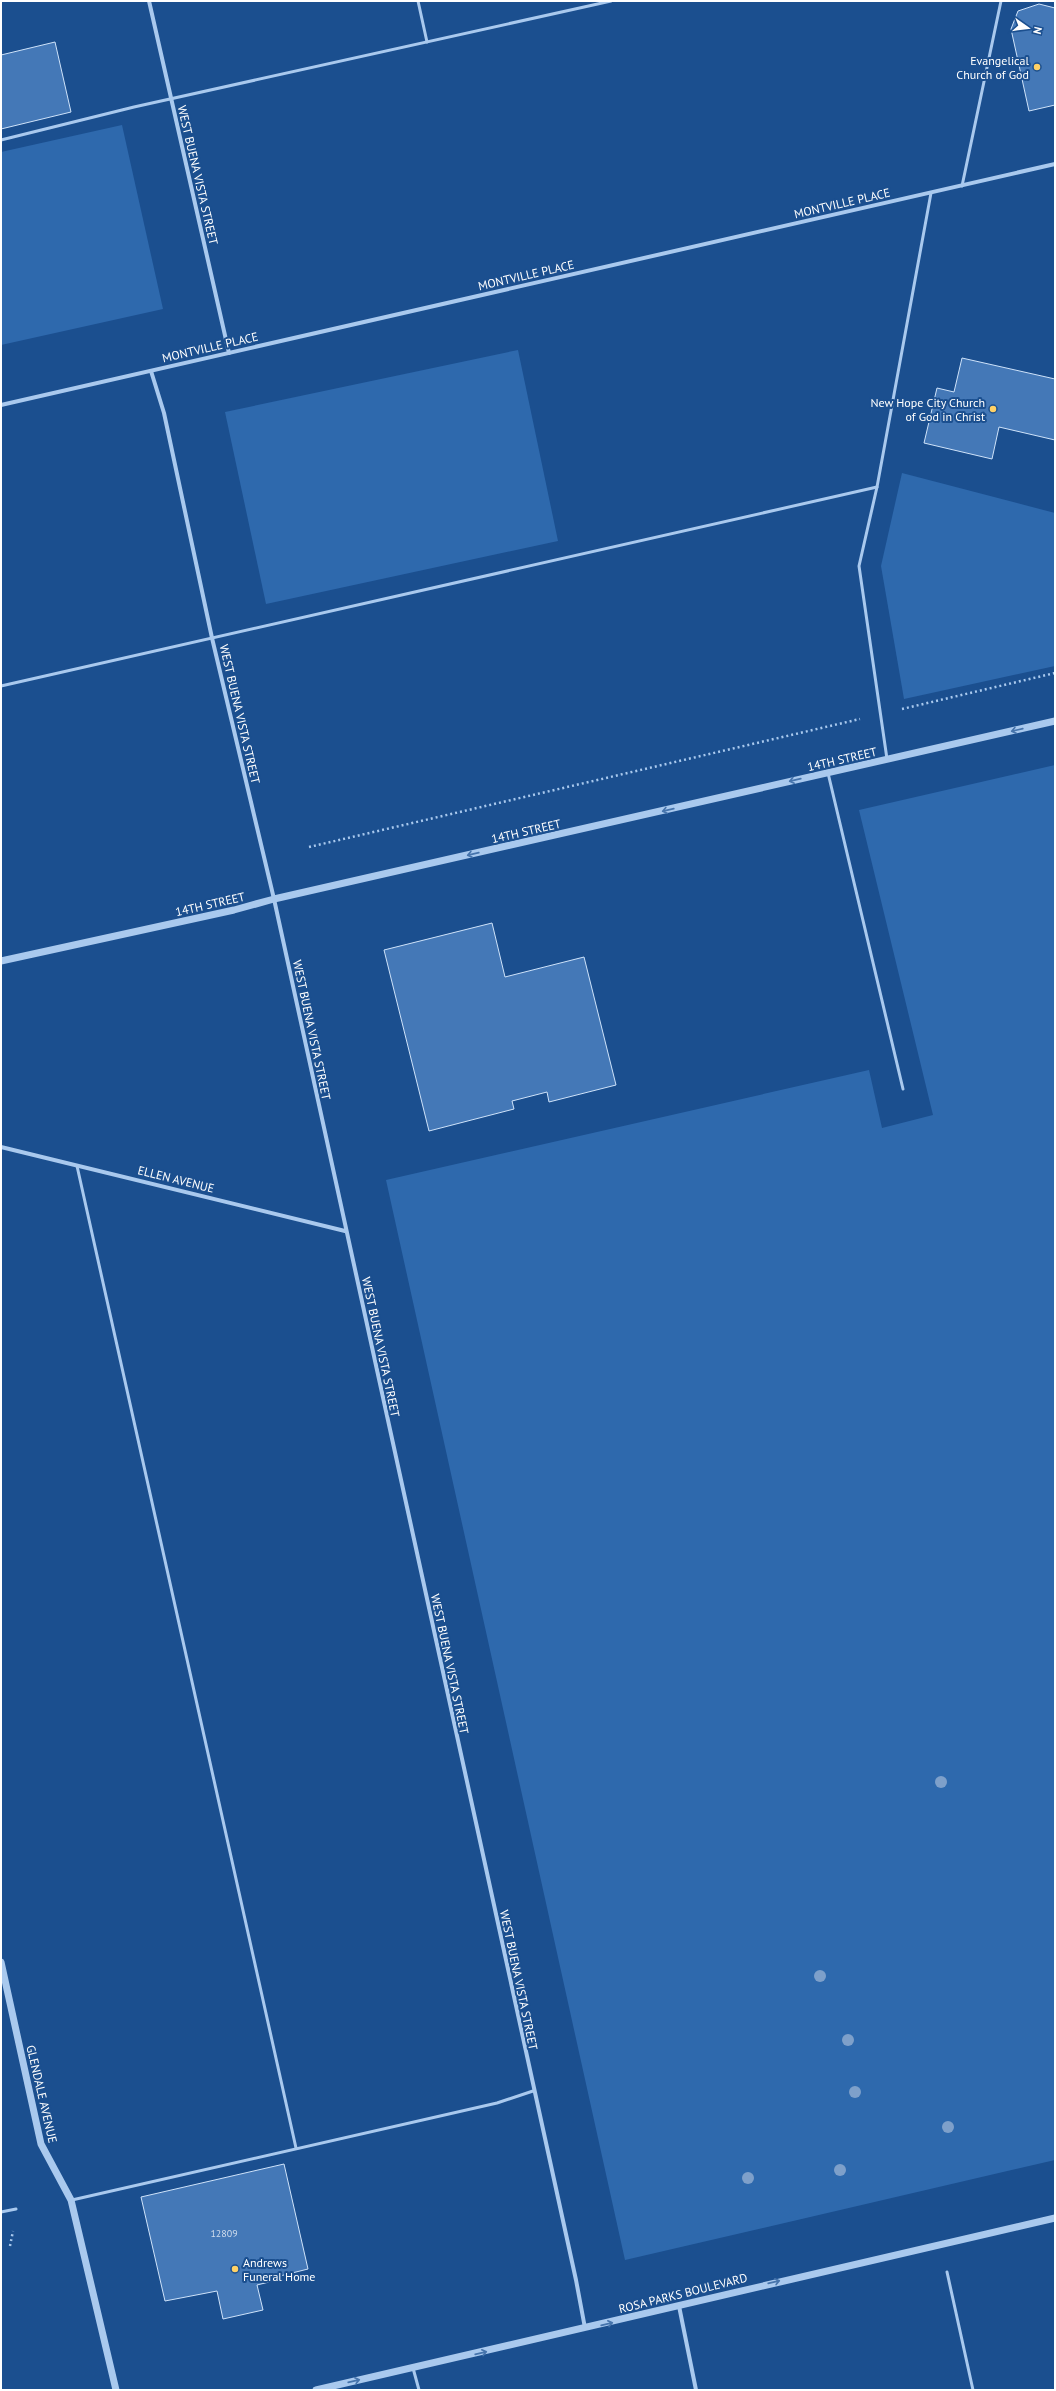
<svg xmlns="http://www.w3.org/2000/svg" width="1056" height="2391" font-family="'PT Sans',sans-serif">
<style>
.green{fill:#2e69ad}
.building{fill:#4478b7;stroke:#cfe3fa}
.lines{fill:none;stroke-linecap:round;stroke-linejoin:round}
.path{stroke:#a9c9ee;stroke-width:2.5;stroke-dasharray:2 3;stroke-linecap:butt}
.service{stroke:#a9c9ee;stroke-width:3}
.minor{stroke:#a9c9ee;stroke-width:4}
.tertiary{stroke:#a9c9ee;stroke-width:7}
.tree{fill:#7ea0ca}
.oneway{stroke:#4674ac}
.poi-dot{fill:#ffd166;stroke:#1b4f8f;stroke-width:1.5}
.labels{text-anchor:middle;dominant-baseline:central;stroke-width:4;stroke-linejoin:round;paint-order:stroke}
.number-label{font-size:10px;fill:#d0dded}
.poi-label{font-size:12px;fill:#fff;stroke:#1b4f8f;text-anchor:end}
.street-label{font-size:12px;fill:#fff;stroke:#1b4f8f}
</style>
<rect width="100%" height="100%" fill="#1b4f8f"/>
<!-- green -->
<g class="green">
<path d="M 122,125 L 163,309 L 1,345 L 1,152 Z"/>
<path d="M 518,350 L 558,541 L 266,604 L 225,412 Z"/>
<path d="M 902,473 L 1055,513 L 1055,666 L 904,699 L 881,566 Z"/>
<path d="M 1055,765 L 1055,2160 L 625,2260 L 386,1180 L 869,1070 L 882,1128 L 933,1115 L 859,810 Z"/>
</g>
<!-- building -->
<g class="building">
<path d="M 1039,4 L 1055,8 L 1055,105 L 1029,111 L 1011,29 L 1018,11 Z"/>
<path d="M 55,42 L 71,112 L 1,129 L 1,55 Z"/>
<path d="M 962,358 L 1055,379 L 1055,440 L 999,427 L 992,459 L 924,443 L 937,388 L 954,392 Z"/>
<path d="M 492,923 L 505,977 L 584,957 L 616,1085 L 549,1102 L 547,1092 L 512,1101 L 514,1109 L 429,1131 L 384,950 Z"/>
<path d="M 284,2164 L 308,2269 L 272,2278 L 273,2281 L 257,2285 L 263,2310 L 223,2319 L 217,2291 L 165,2301 L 141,2197 Z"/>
</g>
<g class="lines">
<!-- path -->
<g class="path">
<path d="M 902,709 L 1055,673"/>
<path d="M 309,847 L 860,719"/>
<path d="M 10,2246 L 13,2231"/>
</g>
<!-- service -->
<g class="service">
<path d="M 418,1 L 427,42"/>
<path d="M 1,140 L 134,107 L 611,1"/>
<path d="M 962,186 L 1001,1"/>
<path d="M 1,686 L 877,487"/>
<path d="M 887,759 L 859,566 L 877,487 L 931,193"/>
<path d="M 828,773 L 903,1089"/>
<path d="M 77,1166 L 296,2148"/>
<path d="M 72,2200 L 497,2103 L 533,2091"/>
<path d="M 1,2212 L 16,2209"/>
<path d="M 947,2272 L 973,2390"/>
<path d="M 413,2368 L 419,2390"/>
</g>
<!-- minor -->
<g class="minor">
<path d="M 149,1 L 229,353"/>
<path d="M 151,371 L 164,413 L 212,638 L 274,899 L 576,2280 L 585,2328"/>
<path d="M 1,405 L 1055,164"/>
<path d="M 1,1147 L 345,1231"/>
<path d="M 679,2306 L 696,2390"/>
</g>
<!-- tertiary -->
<g class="tertiary">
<path d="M 1,961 L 234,910 L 274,899 L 1055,721"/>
<path d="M 1,1962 L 41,2144 L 71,2200 L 116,2390"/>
<path d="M 316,2390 L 1055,2218"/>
</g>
</g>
<!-- trees -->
<g class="tree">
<circle cx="941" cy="1782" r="6"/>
<circle cx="820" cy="1976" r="6"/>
<circle cx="848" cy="2040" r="6"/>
<circle cx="855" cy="2092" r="6"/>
<circle cx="948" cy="2127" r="6"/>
<circle cx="840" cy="2170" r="6"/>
<circle cx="748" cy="2178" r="6"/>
</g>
<!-- one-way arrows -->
<defs><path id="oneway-shaft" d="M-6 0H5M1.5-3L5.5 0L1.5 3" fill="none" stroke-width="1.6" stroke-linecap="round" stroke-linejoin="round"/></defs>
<g class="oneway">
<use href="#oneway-shaft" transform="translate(1017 730) rotate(167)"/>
<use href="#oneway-shaft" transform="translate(795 780) rotate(167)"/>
<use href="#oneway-shaft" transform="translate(668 810) rotate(167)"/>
<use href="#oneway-shaft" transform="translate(473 854) rotate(167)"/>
<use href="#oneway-shaft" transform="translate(774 2282) rotate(-13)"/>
<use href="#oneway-shaft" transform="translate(607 2324) rotate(-13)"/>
<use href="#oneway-shaft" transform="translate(481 2353) rotate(-13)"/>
<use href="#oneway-shaft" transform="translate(354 2381) rotate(-13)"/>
</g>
<!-- markers -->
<g class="poi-dot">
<circle cx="1037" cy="67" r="4"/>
<circle cx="993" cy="409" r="4"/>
<circle cx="235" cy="2269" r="4"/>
</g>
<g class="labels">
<!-- number labels -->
<g class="number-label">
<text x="224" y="2233">12809</text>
</g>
<!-- poi labels -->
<g class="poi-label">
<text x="1029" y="60">Evangelical<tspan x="1029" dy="14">Church of God</tspan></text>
<text x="985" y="402">New Hope City Church<tspan x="985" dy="14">of God in Christ</tspan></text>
<text x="243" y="2262" text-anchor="start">Andrews<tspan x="243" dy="14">Funeral Home</tspan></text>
</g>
<!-- street labels -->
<g class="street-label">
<text transform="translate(198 175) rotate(77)">WEST BUENA VISTA STREET</text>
<text transform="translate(842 203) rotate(-13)">MONTVILLE PLACE</text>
<text transform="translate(526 275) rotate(-13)">MONTVILLE PLACE</text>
<text transform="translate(210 347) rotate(-13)">MONTVILLE PLACE</text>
<text transform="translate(240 714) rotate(77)">WEST BUENA VISTA STREET</text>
<text transform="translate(842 759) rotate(-13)">14TH STREET</text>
<text transform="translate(526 831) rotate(-13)">14TH STREET</text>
<text transform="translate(210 904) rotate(-13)">14TH STREET</text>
<text transform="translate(312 1030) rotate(78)">WEST BUENA VISTA STREET</text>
<text transform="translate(176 1179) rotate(14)">ELLEN AVENUE</text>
<text transform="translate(381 1347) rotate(78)">WEST BUENA VISTA STREET</text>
<text transform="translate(450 1664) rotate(78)">WEST BUENA VISTA STREET</text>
<text transform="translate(519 1980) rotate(78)">WEST BUENA VISTA STREET</text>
<text transform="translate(42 2094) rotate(77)">GLENDALE AVENUE</text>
<text transform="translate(683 2293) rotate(-14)">ROSA PARKS BOULEVARD</text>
</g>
</g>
<!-- border -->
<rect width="1056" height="2391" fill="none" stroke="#ffffff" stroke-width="4"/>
<!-- north arrow -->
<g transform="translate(1028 28) rotate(104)" stroke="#1b4f8f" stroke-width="3" paint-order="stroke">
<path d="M0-3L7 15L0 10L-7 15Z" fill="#ffffff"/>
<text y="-6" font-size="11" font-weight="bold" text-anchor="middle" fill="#ffffff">N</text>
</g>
</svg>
